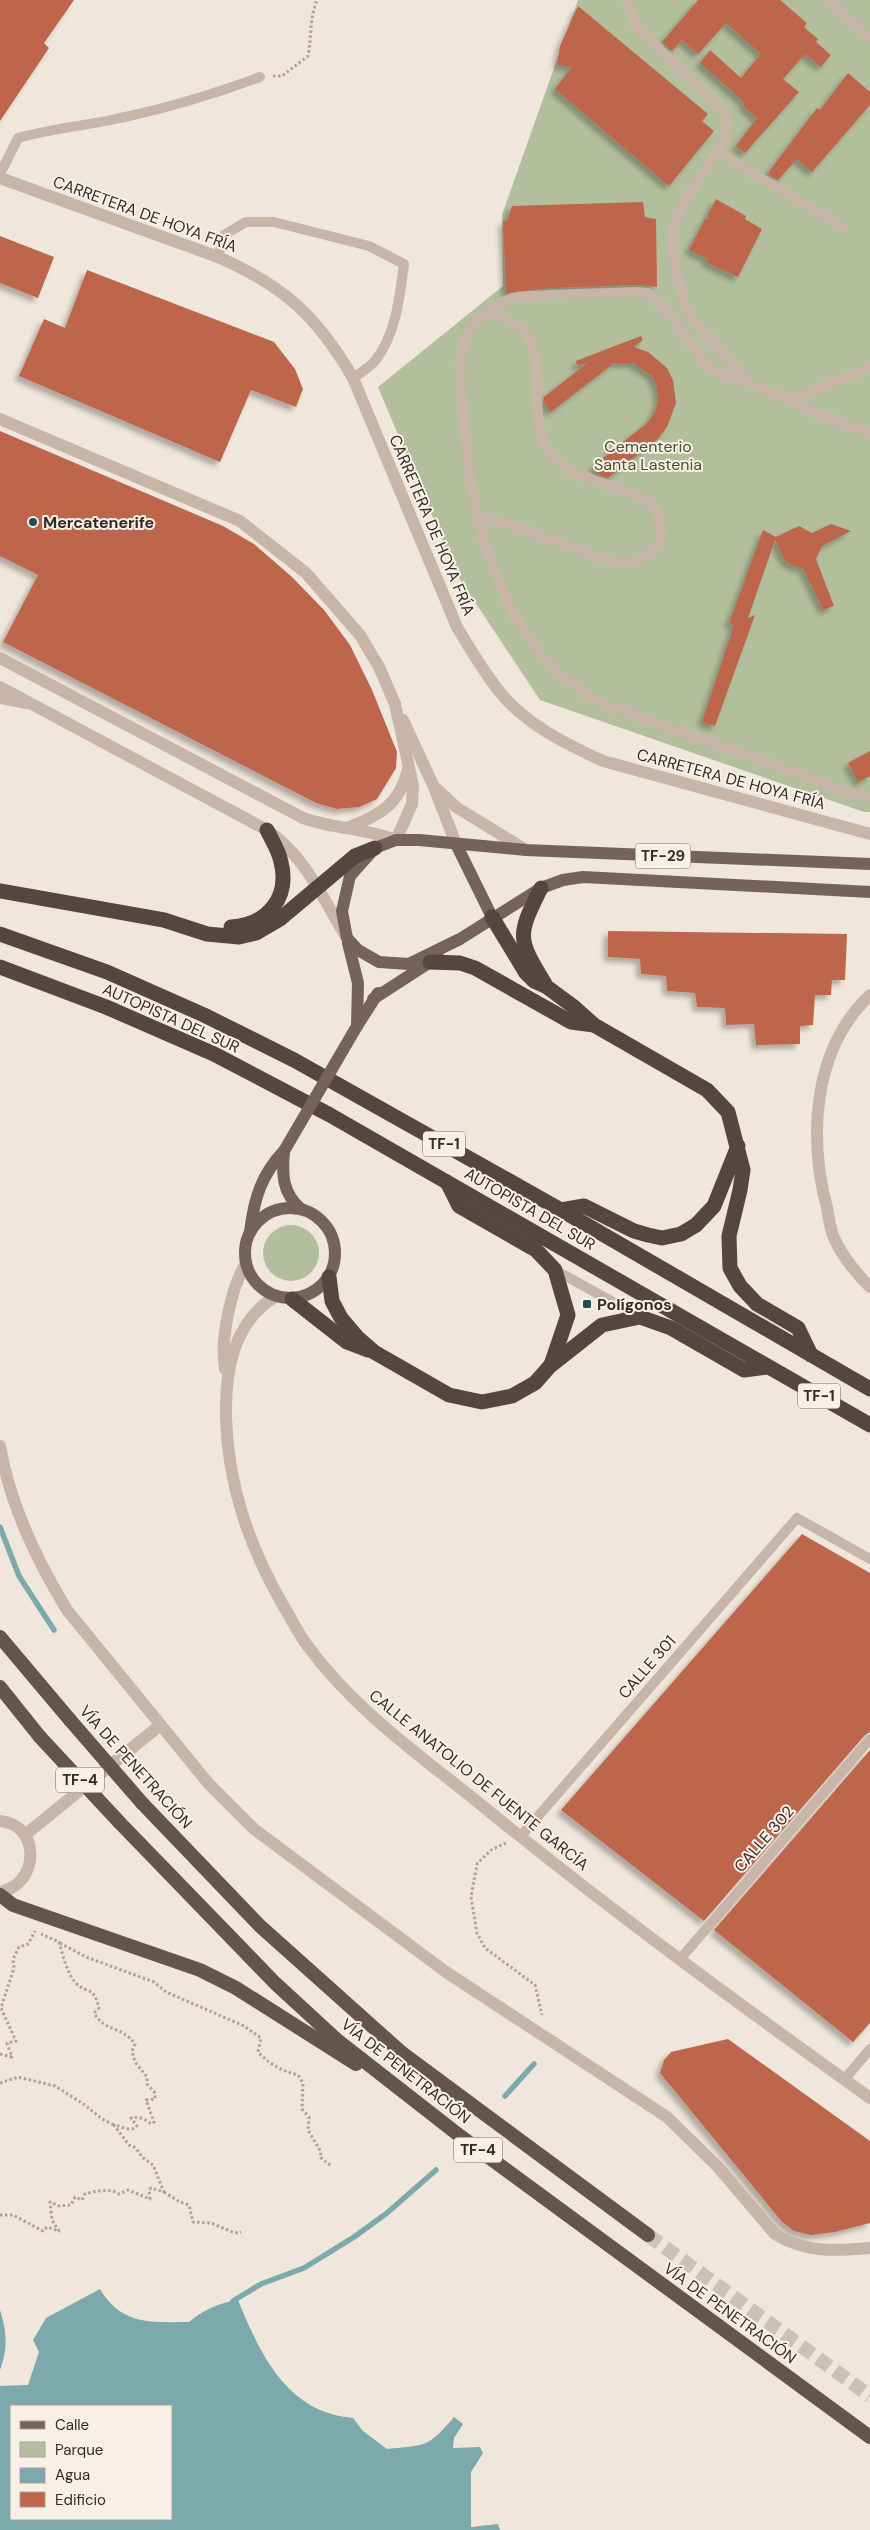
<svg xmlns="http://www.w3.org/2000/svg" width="870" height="2530" font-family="'DM Sans',sans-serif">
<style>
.green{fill:#b3be9c}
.water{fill:#7ca9ab;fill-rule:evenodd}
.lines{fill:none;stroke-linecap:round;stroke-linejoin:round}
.stream{stroke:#7ca9ab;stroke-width:5.5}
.building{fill:#be664b;filter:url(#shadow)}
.trunk-tunnel{stroke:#cac1b7;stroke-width:14;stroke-dasharray:14 7;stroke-linecap:butt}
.path{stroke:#b3a092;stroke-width:3;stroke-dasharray:2.5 2.5;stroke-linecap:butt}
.service{stroke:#c7b6a8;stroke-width:10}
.minor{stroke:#c7b6a8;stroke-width:12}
.tertiary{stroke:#c7b6a8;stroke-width:12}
.primary{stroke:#756259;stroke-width:12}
.trunk{stroke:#65544c;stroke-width:14}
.motorway{stroke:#55463f;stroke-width:15}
.primary-bridge{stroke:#756259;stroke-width:12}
.trunk-bridge{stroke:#65544c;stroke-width:14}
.poi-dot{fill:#205053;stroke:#f8f0e7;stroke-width:2}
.labels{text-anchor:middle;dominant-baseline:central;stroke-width:4;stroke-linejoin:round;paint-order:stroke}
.shield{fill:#f8f0e7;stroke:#6f6661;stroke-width:1}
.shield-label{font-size:15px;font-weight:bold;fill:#342b27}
.street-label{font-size:16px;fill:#342b27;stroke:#f8f0e7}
.park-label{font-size:16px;fill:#44512d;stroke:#f8f0e7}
.poi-label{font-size:16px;font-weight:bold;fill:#342b27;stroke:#f8f0e7;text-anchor:start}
</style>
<defs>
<filter id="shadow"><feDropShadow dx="-4.5" dy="4.5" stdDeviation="2.5" flood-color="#0004"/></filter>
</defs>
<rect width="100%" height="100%" fill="#f0e6db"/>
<!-- green -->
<g class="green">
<path d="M 578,0 L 870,0 L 870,812 L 864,812 L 540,700 L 457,575 L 378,387 L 503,286 L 502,215 Z"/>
<circle cx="291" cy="1253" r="28"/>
</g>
<!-- water -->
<g class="water">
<path d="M 100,2289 C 122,2326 151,2322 189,2322 C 203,2310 219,2303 238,2300 C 260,2354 287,2413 353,2418 L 363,2431 L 387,2449 C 426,2445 428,2448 454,2417 L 463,2424 L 454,2438 L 453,2448 L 480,2447 L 483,2453 L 471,2472 L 471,2527 L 498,2524 L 500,2530 L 0,2530 L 0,2386 L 28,2385 L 39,2352 L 33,2340 L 46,2318 ZM 171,2406 L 171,2519 L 11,2519 L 11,2406 Z"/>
<path d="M 0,2310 C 7,2333 8,2347 0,2370 Z"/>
</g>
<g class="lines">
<!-- stream -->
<g class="stream">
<path d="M 0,1527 L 19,1576 L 54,1630"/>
<path d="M 505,2096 L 534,2064"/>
<path d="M 233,2301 L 261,2284 L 304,2268 L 354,2237 L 387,2213 L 436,2170"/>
</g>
</g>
<!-- building -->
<g class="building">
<path d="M 0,0 L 74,0 L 44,43 L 49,48 L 0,121 Z"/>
<path d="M 698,0 L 780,0 L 807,23 L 804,27 L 818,39 L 816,42 L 831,55 L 821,67 L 805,54 L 783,79 L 799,92 L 745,153 L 736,146 L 757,118 L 743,106 L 745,103 L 700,63 L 710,50 L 741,78 L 761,54 L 726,23 L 698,54 L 682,40 L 672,51 L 662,42 Z"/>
<path d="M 578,6 L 708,114 L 702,121 L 714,131 L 669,186 L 555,89 L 572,67 L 557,65 L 560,46 Z"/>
<path d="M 848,73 L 870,92 L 870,105 L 812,172 L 797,159 L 778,180 L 772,177 L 768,173 L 817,108 L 820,110 Z"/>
<path d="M 716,199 L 746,216 L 745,219 L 762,229 L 738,277 L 706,262 L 708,259 L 689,250 L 705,219 L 710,219 L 707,216 Z"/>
<path d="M 643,202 L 645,217 L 656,219 L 657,287 L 638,285 L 551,288 L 506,293 L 503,221 L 507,221 L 512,206 Z"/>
<path d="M 0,236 L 54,257 L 38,298 L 0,283 Z"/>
<path d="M 87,270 L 274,342 L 295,369 L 303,389 L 296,407 L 251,390 L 220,462 L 19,376 L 44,319 L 65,328 Z"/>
<path d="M 641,336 L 643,340 L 634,347 L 648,352 L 667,368 L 673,380 L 676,403 L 667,427 L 658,439 L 608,478 L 600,475 L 593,466 L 647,423 L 655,412 L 658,401 L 657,388 L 652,376 L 633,363 L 614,363 L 551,412 L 544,403 L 544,397 L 586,364 L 577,365 L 576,361 Z"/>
<path d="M 0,431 L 223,526 L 254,544 L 292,577 L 324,610 L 350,645 L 372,690 L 397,752 L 396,768 L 377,799 L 359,807 L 337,809 L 316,803 L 3,642 L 38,575 L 0,556 Z"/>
<path d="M 831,524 L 851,531 L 822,546 L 816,559 L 834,606 L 823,610 L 803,568 L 794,566 L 785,561 L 775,540 L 748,618 L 755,615 L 715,726 L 702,722 L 734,625 L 729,623 L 763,530 L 776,537 L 799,526 L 812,533 Z"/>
<path d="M 870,751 L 870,776 L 858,782 L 848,763 Z"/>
<path d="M 608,931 L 847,934 L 845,980 L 832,980 L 831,995 L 815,995 L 813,1025 L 800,1026 L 800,1044 L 756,1045 L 754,1024 L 726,1025 L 725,1008 L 697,1007 L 695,993 L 667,991 L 666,976 L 641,974 L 640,959 L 608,957 Z"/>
<path d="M 802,1534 L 870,1573 L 870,1732 L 865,1735 L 704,1921 L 561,1810 Z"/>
<path d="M 870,1750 L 870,2023 L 853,2042 L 714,1930 Z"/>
<path d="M 728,2039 L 870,2141 L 870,2223 L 835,2232 L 811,2235 L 794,2231 L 782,2222 L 660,2073 L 664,2060 L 671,2052 Z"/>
</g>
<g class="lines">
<!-- trunk-tunnel -->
<path class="trunk-tunnel" d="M 648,2235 L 870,2396"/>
<!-- path -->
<g class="path">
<path d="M 273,76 L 282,76 L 308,56 C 312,34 309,21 317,0"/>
<path d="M 506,1843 L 491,1850 L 477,1864 L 471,1897 L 477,1933 L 485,1948 L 535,1985 L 542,2015"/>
<path d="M 60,1943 L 86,1957 L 154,1982 L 166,1992 L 244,2026 L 261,2038 L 258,2052 C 269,2064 282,2071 298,2075 L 303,2083 L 302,2109 L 309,2117 L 308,2130 L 321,2152 L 320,2157 L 331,2166"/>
<path d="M 0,2054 L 12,2057 L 7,2043 L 16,2041 L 1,2008 L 14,1968 L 13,1959 L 19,1947 L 28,1944 L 35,1931"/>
<path d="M 0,2083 L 18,2077 L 55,2086 L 85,2105 L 102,2119 L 114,2125"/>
<path d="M 164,2192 L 180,2202 L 189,2205 L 193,2222 L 211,2223 L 235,2233 L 241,2232"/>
<path d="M 0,2215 L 13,2215 L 43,2231 L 47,2227 L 59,2231 L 52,2220 L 50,2202 L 59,2206 L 71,2205 L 75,2197 L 82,2200 L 85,2194 C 95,2191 111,2188 119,2194 L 128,2190 L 150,2199 L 149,2190 L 151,2188 L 164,2192 L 153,2165 L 142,2157 L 136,2148 L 129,2145 L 114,2125 C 122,2126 130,2133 137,2126 L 131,2118 C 139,2116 145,2119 151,2124 L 154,2122 L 146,2100 L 155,2099 L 155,2093 L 147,2084 L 147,2077 L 135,2062 L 132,2051 L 135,2044 C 121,2025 106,2033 94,2013 L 99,2008 C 93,1984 87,1995 76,1983 C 67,1974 63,1955 59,1942 L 41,1934"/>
</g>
<!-- service -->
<g class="service">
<path d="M 628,0 L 630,12 L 637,27 L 725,112 L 727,125 L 725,139 L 680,210 L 673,229 L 673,249 L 679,285 L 685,303 L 693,319 L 751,384 L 816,413 L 870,433"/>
<path d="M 828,0 L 870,38"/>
<path d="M 717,152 L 844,227"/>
<path d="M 0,174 L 18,138 C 52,128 86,126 120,118 C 168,108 214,94 260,77"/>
<path d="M 218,257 L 224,235 L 246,222 L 274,222 L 369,246 L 404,264 C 400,295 396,335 375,361 C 369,368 360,373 353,378"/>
<path d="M 751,384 L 712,371 L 657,300 L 648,293 L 638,292 C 609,293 580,294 551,295 C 538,296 522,295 510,299 C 499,303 490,311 481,318 C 452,344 461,374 463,409 C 469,513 501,654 604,704 L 851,793 L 870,797"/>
<path d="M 788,399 L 810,393 L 870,366"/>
<path d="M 478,522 L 490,519 L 502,522 L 615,562 C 655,566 679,531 647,500 C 619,485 575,480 553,457 C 523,427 550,355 523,330 C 513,321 500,317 489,312"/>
<path d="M 555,1270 L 640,1317"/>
<path d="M 520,1837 L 797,1518 L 870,1559"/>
<path d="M 681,1958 L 870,1739"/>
<path d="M 844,2080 L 870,2049"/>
</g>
<!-- minor -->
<g class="minor">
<path d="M 0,178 L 218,257 C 284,286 317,316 353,378 L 457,627 C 470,649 483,671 499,691 C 525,724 566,744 603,761 L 870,834"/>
<path d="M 0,419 L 240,521 L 306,573 L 360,635 L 379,667 L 395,704 L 413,786 L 412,804 L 396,840 C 365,828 333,829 303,818 L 0,658"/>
<path d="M 0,687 L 267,830 C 307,858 322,898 347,938"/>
<path d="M 0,698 L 27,703"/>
<path d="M 403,720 L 434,787 L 456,844"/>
<path d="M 437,789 L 456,807 L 526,850"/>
<path d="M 349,827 C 381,815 399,804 408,770"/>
<path d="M 870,995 C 813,1049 808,1136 827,1208 C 829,1218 830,1229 834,1238 C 842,1256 856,1273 870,1287"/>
</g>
<!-- tertiary -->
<g class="tertiary">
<path d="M 276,1296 C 233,1322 225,1371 226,1418 C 228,1487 250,1548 284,1607 C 292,1620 298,1633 307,1645 C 352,1707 415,1752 474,1799 C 602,1904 736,2002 870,2098"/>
<path d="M 225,1369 C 220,1339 231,1288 246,1263"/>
<path d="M 0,1446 C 10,1505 36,1559 67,1610 L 208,1783 L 254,1829 L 446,1972 L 667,2117 L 718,2167 L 775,2234 C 805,2253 836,2251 870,2248"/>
<path d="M 0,1821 C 42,1825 39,1885 0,1892"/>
<path d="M 25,1835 L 159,1726"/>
</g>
<!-- primary -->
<g class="primary">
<path d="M 456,844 L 492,917"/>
<path d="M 870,864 L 526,850 L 419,840 L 396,840 L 375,848 L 350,876 L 342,911 L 347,938 L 358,950 L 379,962 L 409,964 L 460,939 L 541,888 L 563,880 L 583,877 L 870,892"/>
<path d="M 348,943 L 358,983 L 357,1026"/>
<path d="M 373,999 L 438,957"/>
<path d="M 357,1026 L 378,993"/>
<path d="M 284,1151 C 282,1174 282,1193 301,1209"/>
<circle cx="290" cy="1253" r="45"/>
<path d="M 250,1232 C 254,1199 261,1175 284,1151"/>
</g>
<!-- trunk -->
<g class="trunk">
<path d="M 0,1637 L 70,1720"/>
<path d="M 0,1687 L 40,1737"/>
<path d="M 142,1803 L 260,1926 L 402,2053 L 648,2235"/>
<path d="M 120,1823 L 275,1983 L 337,2040 L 460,2136 L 870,2437"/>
<path d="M 0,1895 L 13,1905 L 200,1970 L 236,1988 L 356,2064"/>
</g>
<!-- motorway -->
<g class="motorway">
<path d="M 541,888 C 517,936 517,938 545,984"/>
<path d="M 0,891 L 164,920 L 207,934 L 239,937 L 256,933 L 280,919 L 355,856 L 375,848"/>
<path d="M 492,917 L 526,973 L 534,981 L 547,987 L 574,1007 L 594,1025 L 707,1090 L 728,1112 L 743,1170 L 740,1190 L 729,1236 L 730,1268 L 740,1286 L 757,1304 L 798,1328 L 811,1355"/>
<path d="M 231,927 C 267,925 290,898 281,862 C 279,851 272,840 267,830"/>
<path d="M 0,934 L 107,972 L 204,1015 L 294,1060 L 561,1210 L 870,1389"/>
<path d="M 430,962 L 460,963 L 475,968 L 571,1022 L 594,1025"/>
<path d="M 0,967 L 106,1007 L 214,1054 L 330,1115 L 870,1425"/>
<path d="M 447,1182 L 459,1206 L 536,1250 L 555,1270 L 568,1315 L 551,1365"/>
<path d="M 561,1210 L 584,1206 L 634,1231 L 648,1235 L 662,1238 L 681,1234 L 696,1225 L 714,1206 L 738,1146"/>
<path d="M 329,1277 L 332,1301 L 341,1318 L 358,1338 L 374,1352 L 449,1395 L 482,1402 L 512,1396 L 535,1383 L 550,1366 L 602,1325 L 640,1317 L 671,1328 L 744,1370 L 768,1367"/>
<path d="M 292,1299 L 347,1342 L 368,1350"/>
</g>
<!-- primary-bridge -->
<path class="primary-bridge" d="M 284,1151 L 357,1026"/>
<!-- trunk-bridge -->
<g class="trunk-bridge">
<path d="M 70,1720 L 142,1803"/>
<path d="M 40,1737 L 120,1823"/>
</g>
</g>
<!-- markers -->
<g class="poi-dot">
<circle cx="33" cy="522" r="5"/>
<rect x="582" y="1299" width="10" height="10" rx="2.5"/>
</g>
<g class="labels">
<!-- shield labels -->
<g class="shield">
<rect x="635.5" y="843.5" width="55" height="25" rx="4"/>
<rect x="423" y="1131.5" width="42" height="25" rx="4"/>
<rect x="798" y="1383.5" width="42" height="25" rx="4"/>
<rect x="56" y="1767.5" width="48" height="25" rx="4"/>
<rect x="454" y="2137.5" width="48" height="25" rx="4"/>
</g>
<g class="shield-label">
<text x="663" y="856">TF-29</text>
<text x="444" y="1144">TF-1</text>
<text x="819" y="1396">TF-1</text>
<text x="80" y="1780">TF-4</text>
<text x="478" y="2150">TF-4</text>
</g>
<!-- street labels -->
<g class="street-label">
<text transform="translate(145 214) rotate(20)">CARRETERA DE HOYA FRÍA</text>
<text transform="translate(432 525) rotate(67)">CARRETERA DE HOYA FRÍA</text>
<text transform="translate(731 779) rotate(15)">CARRETERA DE HOYA FRÍA</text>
<text transform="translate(171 1018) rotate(24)">AUTOPISTA DEL SUR</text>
<text transform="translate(530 1209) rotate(30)">AUTOPISTA DEL SUR</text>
<text transform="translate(647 1667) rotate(-49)">CALLE 301</text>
<text transform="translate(136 1767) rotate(48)">VÍA DE PENETRACIÓN</text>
<text transform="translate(479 1780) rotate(39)">CALLE ANATOLIO DE FUENTE GARCÍA</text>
<text transform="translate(764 1839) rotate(-49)">CALLE 302</text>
<text transform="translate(406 2071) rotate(38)">VÍA DE PENETRACIÓN</text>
<text transform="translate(730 2313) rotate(36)">VÍA DE PENETRACIÓN</text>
</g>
<!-- park labels -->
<g class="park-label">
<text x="648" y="446">Cementerio<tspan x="648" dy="18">Santa Lastenia</tspan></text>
</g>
<!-- poi labels -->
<g class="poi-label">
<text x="43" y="522">Mercatenerife</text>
<text x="597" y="1304">Polígonos</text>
</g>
</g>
<!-- legend -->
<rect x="10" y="2405" width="162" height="115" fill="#f8f0e7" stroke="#aaa19a"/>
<rect x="20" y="2421" width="25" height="8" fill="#756259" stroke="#aaa19a"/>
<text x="55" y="2430" font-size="15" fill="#342b27">Calle</text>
<rect x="20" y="2442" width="25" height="15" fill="#b3be9c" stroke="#aaa19a"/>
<text x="55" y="2455" font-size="15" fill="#342b27">Parque</text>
<rect x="20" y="2468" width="25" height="15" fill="#7ca9ab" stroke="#aaa19a"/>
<text x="55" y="2480" font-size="15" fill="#342b27">Agua</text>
<rect x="20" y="2492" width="25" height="15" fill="#be664b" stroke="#aaa19a"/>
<text x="55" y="2505" font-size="15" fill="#342b27">Edificio</text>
</svg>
